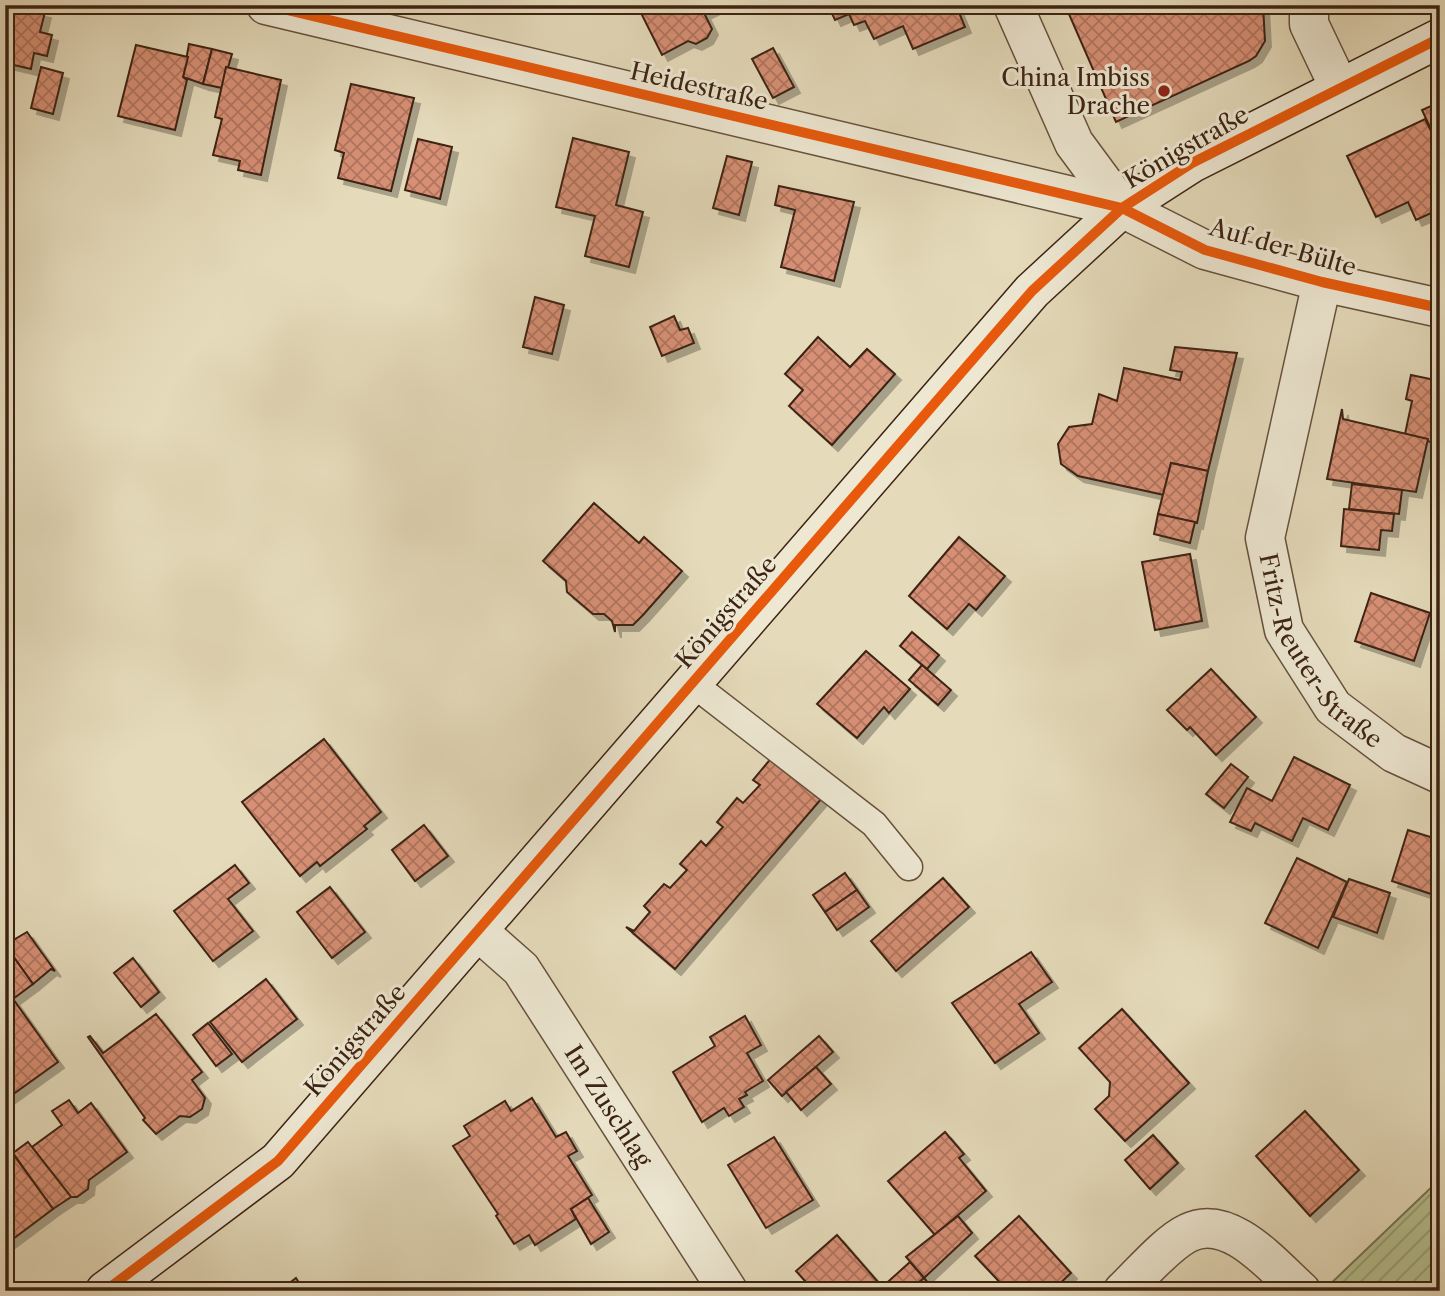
<svg xmlns="http://www.w3.org/2000/svg" width="1445" height="1296" font-family="'Libre Caslon Text',serif">
<style>
.garden{fill:url(#garden-furrows);stroke:#797252;stroke-width:2}
.building{fill:url(#building-cross-hatch);stroke:#3c2313;stroke-width:2;filter:url(#shadow)}
.lines{fill:none;stroke-linecap:round;stroke-linejoin:round}
.lane-casing{stroke:#66513d;stroke-width:29}
.street-casing{stroke:#66513d;stroke-width:41}
.secondary-casing{stroke:#3c2313;stroke-width:41}
.lane{stroke:#eee8d3;stroke-width:26}
.street{stroke:#eee8d3;stroke-width:38}
.secondary{stroke:#eee8d3;stroke-width:38}
.cycleway-casing{stroke:#eee8d3;stroke-width:15}
.cycleway{stroke:#e8590c;stroke-width:10}
.poi-dot{fill:#8f2418;stroke:#eee8d3;stroke-width:2.5}
.labels{text-anchor:middle;dominant-baseline:central;stroke-width:6;stroke-linejoin:round;paint-order:stroke}
.poi-label{font-size:24px;fill:#3c2313;stroke:#eee8d3;text-anchor:end}
.street-label{font-size:24px;fill:#3c2313;stroke:#eee8d3}
</style>
<defs>
<pattern id="garden-furrows" width="10" height="10" patternUnits="userSpaceOnUse" patternTransform="scale(1.75)"><rect width="10" height="10" fill="#b6c090"/><path d="M-1 1l2-2M0 10L10 0M9 11l2-2" fill="none" stroke="#959c74"/></pattern>
<pattern id="building-cross-hatch" width="8" height="8" patternUnits="userSpaceOnUse" patternTransform="scale(1.75)"><rect width="8" height="8" fill="#d79075"/><path d="M0 0l8 8M0 8l8-8" fill="none" stroke="#b0755f"/></pattern>
<filter id="shadow"><feDropShadow dx="6" dy="6" stdDeviation="0" flood-color="#0004"/></filter>
</defs>
<rect width="100%" height="100%" fill="#e5dbbb"/>
<filter id="stains"><feTurbulence type="fractalNoise" baseFrequency=".00286" numOctaves="4"/><feColorMatrix values="0 0 0 0 .2 0 0 0 0 .09 0 0 0 0 .02 0 0 0 .5 -.17"/></filter>
<radialGradient id="worn" r=".72"><stop offset=".6" stop-color="#630" stop-opacity="0"/><stop offset="1" stop-color="#630" stop-opacity=".3"/></radialGradient>
<!-- garden -->
<path class="garden" d="M 1440,1179 L 1440,1291 L 1324,1290 Z"/>
<!-- building -->
<g class="building">
<path d="M 5,5 L 45,12 L 40,32 L 52,35 L 47,56 L 34,53 L 31,69 L 5,63 Z"/>
<path d="M 637,5 L 712,5 L 714,8 L 704,13 L 712,29 L 707,38 L 696,44 L 688,41 L 662,55 Z"/>
<path d="M 828,5 L 865,5 L 866,7 L 835,20 Z"/>
<path d="M 869,5 L 956,5 L 965,27 L 913,49 L 903,26 L 874,39 L 865,21 L 854,25 L 849,14 Z"/>
<path d="M 1065,5 L 1263,5 L 1265,41 L 1256,56 L 1249,61 L 1116,122 Z"/>
<path d="M 189,44 L 212,49 L 203,84 L 183,77 Z"/>
<path d="M 136,45 L 188,57 L 183,77 L 187,80 L 175,130 L 118,116 Z"/>
<path d="M 773,48 L 794,87 L 773,98 L 752,59 Z"/>
<path d="M 212,49 L 232,54 L 222,88 L 203,84 Z"/>
<path d="M 41,67 L 63,73 L 53,114 L 31,108 Z"/>
<path d="M 226,67 L 281,80 L 261,175 L 238,170 L 240,161 L 213,155 L 222,119 L 215,117 Z"/>
<path d="M 351,84 L 414,98 L 391,191 L 338,178 L 344,153 L 335,150 Z"/>
<path d="M 1440,102 L 1440,149 L 1422,110 Z"/>
<path d="M 1425,119 L 1440,149 L 1440,209 L 1416,220 L 1408,202 L 1376,217 L 1347,156 Z"/>
<path d="M 573,138 L 629,152 L 616,205 L 643,212 L 629,267 L 585,256 L 595,216 L 556,207 Z"/>
<path d="M 418,139 L 452,147 L 440,199 L 405,190 Z"/>
<path d="M 727,156 L 752,162 L 739,215 L 713,208 Z"/>
<path d="M 779,186 L 854,202 L 834,281 L 781,267 L 795,210 L 775,205 Z"/>
<path d="M 535,297 L 564,305 L 552,354 L 523,347 Z"/>
<path d="M 674,316 L 680,330 L 688,328 L 694,343 L 662,356 L 650,327 Z"/>
<path d="M 818,337 L 850,367 L 867,349 L 895,374 L 832,445 L 789,406 L 803,390 L 785,374 Z"/>
<path d="M 1175,347 L 1237,353 L 1208,471 L 1171,463 L 1164,495 L 1078,476 L 1061,464 L 1058,444 L 1069,427 L 1092,424 L 1099,394 L 1117,401 L 1124,368 L 1180,380 L 1182,372 L 1170,370 Z"/>
<path d="M 1411,375 L 1440,381 L 1440,445 L 1405,434 L 1412,401 L 1406,399 Z"/>
<path d="M 1342,409 L 1343,419 L 1428,439 L 1416,492 L 1327,479 Z"/>
<path d="M 1171,463 L 1208,471 L 1197,523 L 1158,514 Z"/>
<path d="M 1352,484 L 1402,490 L 1399,514 L 1349,509 Z"/>
<path d="M 594,503 L 639,543 L 644,537 L 682,571 L 643,615 L 633,625 L 615,625 L 615,632 L 612,621 L 604,614 L 593,614 L 567,592 L 566,581 L 543,561 Z"/>
<path d="M 1344,509 L 1394,514 L 1392,531 L 1381,530 L 1379,550 L 1341,546 Z"/>
<path d="M 1158,514 L 1195,522 L 1190,543 L 1154,534 Z"/>
<path d="M 959,537 L 1005,576 L 976,610 L 969,604 L 947,629 L 909,596 Z"/>
<path d="M 1190,554 L 1202,621 L 1155,630 L 1142,562 Z"/>
<path d="M 1371,593 L 1430,613 L 1414,661 L 1355,641 Z"/>
<path d="M 912,632 L 939,655 L 927,669 L 900,646 Z"/>
<path d="M 866,651 L 910,689 L 889,713 L 884,707 L 857,738 L 817,704 Z"/>
<path d="M 922,665 L 951,690 L 938,705 L 909,680 Z"/>
<path d="M 1211,669 L 1256,717 L 1216,755 L 1190,727 L 1187,730 L 1167,710 Z"/>
<path d="M 324,739 L 381,812 L 364,826 L 367,829 L 320,866 L 317,862 L 300,876 L 242,802 Z"/>
<path d="M 773,756 L 822,798 L 675,969 L 626,927 L 634,931 L 650,912 L 644,906 L 664,884 L 670,888 L 687,870 L 680,864 L 701,841 L 706,846 L 723,827 L 717,822 L 737,798 L 743,803 L 760,785 L 753,780 Z"/>
<path d="M 1294,757 L 1350,785 L 1328,830 L 1303,818 L 1292,841 L 1255,823 L 1251,831 L 1230,822 L 1247,788 L 1272,801 Z"/>
<path d="M 1231,764 L 1248,777 L 1224,808 L 1206,794 Z"/>
<path d="M 424,825 L 448,856 L 415,881 L 392,850 Z"/>
<path d="M 1408,830 L 1440,840 L 1440,897 L 1392,881 Z"/>
<path d="M 1297,858 L 1347,882 L 1318,948 L 1265,923 Z"/>
<path d="M 235,865 L 249,883 L 228,899 L 253,931 L 213,961 L 174,911 Z"/>
<path d="M 845,873 L 857,890 L 825,912 L 813,895 Z"/>
<path d="M 943,878 L 969,907 L 896,971 L 871,941 Z"/>
<path d="M 1349,879 L 1390,893 L 1377,933 L 1333,917 Z"/>
<path d="M 330,887 L 365,932 L 332,958 L 297,912 Z"/>
<path d="M 857,890 L 869,907 L 837,930 L 825,912 Z"/>
<path d="M 27,932 L 55,971 L 51,969 L 33,984 L 5,945 Z"/>
<path d="M 5,945 L 33,984 L 13,999 L 5,990 Z"/>
<path d="M 1031,952 L 1052,982 L 1019,1004 L 1039,1033 L 995,1063 L 952,1003 Z"/>
<path d="M 133,958 L 159,992 L 141,1007 L 114,973 Z"/>
<path d="M 266,979 L 297,1019 L 242,1062 L 210,1022 Z"/>
<path d="M 11,996 L 58,1062 L 5,1100 L 5,1011 L 14,1005 L 9,998 Z"/>
<path d="M 1122,1009 L 1189,1083 L 1125,1141 L 1095,1109 L 1109,1096 L 1110,1082 L 1079,1048 Z"/>
<path d="M 156,1014 L 202,1072 L 192,1080 L 205,1098 L 202,1109 L 190,1117 L 180,1116 L 156,1134 L 143,1120 L 145,1118 L 88,1037 L 90,1036 L 103,1053 Z"/>
<path d="M 745,1016 L 761,1045 L 747,1053 L 763,1081 L 745,1092 L 747,1095 L 739,1099 L 744,1107 L 729,1116 L 724,1108 L 702,1122 L 673,1072 L 715,1046 L 710,1037 Z"/>
<path d="M 208,1023 L 232,1054 L 216,1066 L 193,1035 Z"/>
<path d="M 819,1036 L 833,1052 L 782,1096 L 768,1080 Z"/>
<path d="M 816,1067 L 831,1084 L 801,1110 L 786,1092 Z"/>
<path d="M 532,1098 L 556,1137 L 566,1132 L 577,1151 L 568,1156 L 592,1195 L 571,1209 L 576,1219 L 535,1245 L 529,1235 L 514,1244 L 496,1216 L 498,1214 L 453,1146 L 470,1136 L 464,1126 L 505,1101 L 511,1111 Z"/>
<path d="M 69,1100 L 78,1113 L 91,1103 L 127,1152 L 89,1180 L 88,1189 L 77,1197 L 71,1197 L 32,1147 L 62,1125 L 52,1111 Z"/>
<path d="M 1305,1111 L 1359,1170 L 1310,1216 L 1256,1156 Z"/>
<path d="M 945,1132 L 964,1154 L 959,1158 L 986,1191 L 935,1235 L 888,1181 Z"/>
<path d="M 1153,1135 L 1178,1163 L 1150,1189 L 1125,1160 Z"/>
<path d="M 774,1137 L 813,1200 L 766,1228 L 728,1165 Z"/>
<path d="M 28,1142 L 71,1197 L 53,1209 L 13,1153 Z"/>
<path d="M 5,1143 L 53,1209 L 5,1245 Z"/>
<path d="M 588,1198 L 609,1232 L 591,1244 L 571,1209 Z"/>
<path d="M 958,1216 L 972,1233 L 924,1278 L 906,1257 Z"/>
<path d="M 1019,1216 L 1071,1273 L 1052,1291 L 1008,1291 L 975,1256 Z"/>
<path d="M 837,1235 L 878,1282 L 869,1291 L 814,1291 L 796,1271 Z"/>
<path d="M 910,1262 L 924,1278 L 909,1291 L 884,1291 L 881,1288 Z"/>
<path d="M 296,1278 L 304,1291 L 279,1291 Z"/>
<path d="M 924,1278 L 935,1291 L 909,1291 Z"/>
<path d="M 198,1284 L 203,1291 L 188,1291 Z"/>
</g>
<g class="lines">
<defs>
<path id="lane" d="M 692,683 L 874,824 L 909,867"/>
<g id="street">
<path d="M 266,5 L 1122,208 L 1205,250 L 1322,282 L 1440,308"/>
<path d="M 1013,5 L 1074,143 L 1122,208"/>
<path d="M 1309,5 L 1309,24 L 1339,87"/>
<path id="s1" d="M 1322,282 L 1265,538 L 1284,630 L 1333,707 L 1394,753 L 1440,774"/>
<path id="s2" d="M 478,931 L 521,969 L 728,1291"/>
<path d="M 1123,1291 C 1141,1274 1167,1243 1188,1233 C 1229,1212 1273,1266 1301,1291"/>
</g>
<path id="secondary" d="M 105,1291 L 278,1161 L 1032,291 L 1122,208 L 1192,163 L 1440,38"/>
</defs>
<!-- lane casing -->
<use href="#lane" class="lane-casing"/>
<!-- street casing -->
<use href="#street" class="street-casing"/>
<!-- secondary casing -->
<use href="#secondary" class="secondary-casing"/>
<!-- lane -->
<use href="#lane" class="lane"/>
<!-- street -->
<use href="#street" class="street"/>
<!-- secondary -->
<use href="#secondary" class="secondary"/>
<defs>
<g id="cycleway">
<path d="M 266,5 L 1122,208 L 1205,250 L 1322,282 L 1440,308"/>
<path d="M 105,1291 L 278,1161 L 1032,291 L 1122,208 L 1192,163 L 1440,38"/>
</g>
</defs>
<!-- cycleway casing -->
<use href="#cycleway" class="cycleway-casing"/>
<!-- cycleway -->
<use href="#cycleway" class="cycleway"/>
</g>
<!-- markers -->
<circle class="poi-dot" cx="1164" cy="91" r="7"/>
<g class="labels">
<!-- poi labels -->
<g class="poi-label">
<text x="1150" y="77">China Imbiss<tspan x="1150" dy="28">Drache</tspan></text>
</g>
<!-- street labels -->
<g class="street-label">
<text transform="translate(699 86) rotate(13)">Heidestraße</text>
<text transform="translate(1186 147) rotate(-30)">Königstraße</text>
<text transform="translate(1283 247) rotate(16)">Auf der Bülte</text>
<text transform="translate(726 612) rotate(-49)">Königstraße</text>
<text stroke="none"><textPath href="#s1" startOffset="392">Fritz-Reuter-Straße</textPath></text>
<text transform="translate(355 1040) rotate(-49)">Königstraße</text>
<text stroke="none"><textPath href="#s2" startOffset="220">Im Zuschlag</textPath></text>
</g>
</g>
<!-- margin -->
<rect width="1445" height="1296" fill="none" stroke="#e5dbbb" stroke-width="28"/>
<rect x="7" y="7" width="1431" height="1282" fill="none" stroke="#3c2313" stroke-width="3.5"/>
<rect x="14" y="14" width="1417" height="1268" fill="none" stroke="#3c2313" stroke-width="2"/>
<rect width="100%" height="100%" filter="url(#stains)"/>
<rect width="100%" height="100%" fill="url(#worn)"/>
</svg>
